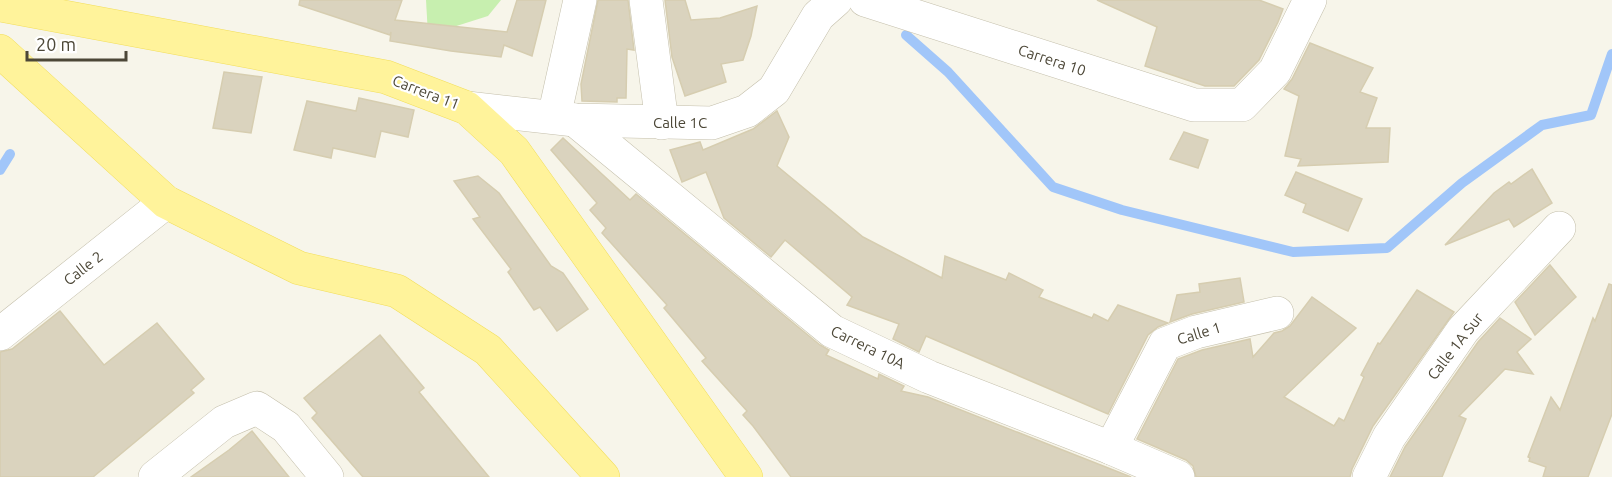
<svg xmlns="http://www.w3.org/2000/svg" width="1612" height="477" font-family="Ubuntu,sans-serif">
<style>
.green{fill:#c7efaf}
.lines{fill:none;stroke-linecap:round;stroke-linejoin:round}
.stream{stroke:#a1c6f9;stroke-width:10}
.building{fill:#dad3be;stroke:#d6cdb0;stroke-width:1.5}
.minor-casing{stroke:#c4bfab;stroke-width:34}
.major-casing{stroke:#f2de5c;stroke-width:34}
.minor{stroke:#fff;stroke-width:33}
.major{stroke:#fff39b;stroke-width:33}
.labels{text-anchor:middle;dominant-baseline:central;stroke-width:4.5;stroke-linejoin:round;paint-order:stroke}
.street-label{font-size:15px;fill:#4c4737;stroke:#fff}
</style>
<rect width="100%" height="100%" fill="#f7f5ea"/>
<!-- green -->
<path class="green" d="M 426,0 L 501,0 L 488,16 L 428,35 Z"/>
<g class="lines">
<!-- stream -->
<g class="stream">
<path d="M 906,35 L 948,72 L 1053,187 L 1122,210 L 1293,252 L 1387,248 L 1462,183 L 1542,125 L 1591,115 L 1612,54"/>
<path d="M 0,170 L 10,154"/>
</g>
</g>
<!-- building -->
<g class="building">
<path d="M 300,0 L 402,0 L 395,20 L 507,32 L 517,0 L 546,0 L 532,56 L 504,45 L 501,57 L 451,51 L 390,41 L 391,32 L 390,35 L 299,5 Z"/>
<path d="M 598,0 L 628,0 L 634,50 L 627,49 L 626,98 L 617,98 L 617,102 L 582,101 L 581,84 Z"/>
<path d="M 665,0 L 685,0 L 691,20 L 720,18 L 757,6 L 751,36 L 743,60 L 721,64 L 726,82 L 685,96 L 672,57 Z"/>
<path d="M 1097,0 L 1259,0 L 1283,9 L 1278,22 L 1259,60 L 1234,86 L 1205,86 L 1145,66 L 1157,27 Z"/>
<path d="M 1310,43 L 1373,68 L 1360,92 L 1377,98 L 1366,128 L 1390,128 L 1388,162 L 1298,166 L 1301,159 L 1285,156 L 1299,96 L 1284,89 L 1292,79 Z"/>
<path d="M 224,72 L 262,77 L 251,133 L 213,128 Z"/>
<path d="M 359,98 L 414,110 L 408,137 L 381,131 L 375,157 L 333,148 L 331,158 L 294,150 L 307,101 L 356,111 Z"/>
<path d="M 777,111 L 789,137 L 777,166 L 863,237 L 942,278 L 945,256 L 1006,280 L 1009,273 L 1043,290 L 1039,297 L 1092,318 L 1094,314 L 1108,321 L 1118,305 L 1168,323 L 1158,327 L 1148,335 L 1108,414 L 926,336 L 919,352 L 893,339 L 899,324 L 847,305 L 852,297 L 785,240 L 771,257 L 724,218 L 706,172 L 682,182 L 670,150 L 700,142 L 703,150 L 753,129 Z"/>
<path d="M 1184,132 L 1208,140 L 1198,168 L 1170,159 Z"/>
<path d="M 563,138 L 630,200 L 636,194 L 820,345 L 829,350 L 826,355 L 878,379 L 879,374 L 904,386 L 901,391 L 928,397 L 1131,477 L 791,477 L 753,426 L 743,415 L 747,411 L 702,361 L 706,358 L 664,308 L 667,305 L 602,233 L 606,228 L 590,210 L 597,203 L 551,150 Z"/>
<path d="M 1532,169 L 1552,203 L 1514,227 L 1509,219 L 1445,245 L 1494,193 L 1509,182 L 1511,184 Z"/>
<path d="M 1296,172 L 1362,199 L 1348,231 L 1303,212 L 1306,204 L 1285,195 Z"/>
<path d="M 478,176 L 499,193 L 551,266 L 563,273 L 588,309 L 557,331 L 540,307 L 534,310 L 508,272 L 511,269 L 473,219 L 480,217 L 454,181 Z"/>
<path d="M 1550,265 L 1576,297 L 1535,335 L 1515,302 Z"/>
<path d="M 1240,278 L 1244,302 L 1192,314 L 1170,322 L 1177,295 L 1200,292 L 1199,284 Z"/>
<path d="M 1609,284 L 1612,285 L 1612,414 L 1588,477 L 1543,477 L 1546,467 L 1529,461 L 1530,458 L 1528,457 L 1551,397 L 1560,410 L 1593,318 L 1595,321 Z"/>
<path d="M 1417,290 L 1454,312 L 1373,426 L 1352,469 L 1350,477 L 1196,477 L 1193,466 L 1186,460 L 1137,439 L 1178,359 L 1202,350 L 1250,339 L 1253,357 L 1274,333 L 1282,331 L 1290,326 L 1312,297 L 1356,328 L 1284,397 L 1334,426 L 1339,418 L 1344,421 L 1364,377 L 1361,375 L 1378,343 L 1380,344 Z"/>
<path d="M 60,311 L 104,365 L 157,323 L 204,379 L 191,390 L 194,393 L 93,477 L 0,477 L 0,352 L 12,349 Z"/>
<path d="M 1500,318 L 1531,339 L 1517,352 L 1533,374 L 1505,369 L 1459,416 L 1466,419 L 1442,477 L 1390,477 L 1405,447 L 1478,342 Z"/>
<path d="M 380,335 L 424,388 L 419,392 L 489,477 L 363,477 L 312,418 L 317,413 L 304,398 Z"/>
<path d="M 252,431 L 289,477 L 191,477 L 229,450 Z"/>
</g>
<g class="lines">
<defs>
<g id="minor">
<path d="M 646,0 L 662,123"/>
<path d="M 865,0 L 1194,105 L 1242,105 L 1275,71 L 1310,0"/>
<path d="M 467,108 L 575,120 L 712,123 L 747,111 L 774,90 L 818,16 L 836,0"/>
<path d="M 554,117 L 580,0"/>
<path d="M 575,120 L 832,331 L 929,377 L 1111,448 L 1178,477"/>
<path d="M 0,334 L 166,202"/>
<path d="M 1111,448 L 1165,344 L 1196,332 L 1277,313"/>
<path d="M 155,477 L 224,422 L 257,408 L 286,427 L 327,477"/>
<path d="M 1369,477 L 1389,437 L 1463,330 L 1559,228"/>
</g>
<g id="major">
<path d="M 0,5 L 386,77 L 467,108 L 514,151 L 746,477"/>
<path d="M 0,51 L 166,202 L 299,268 L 397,291 L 488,350 L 603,477"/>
</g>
</defs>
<!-- minor casing -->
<use href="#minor" class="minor-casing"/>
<!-- major casing -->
<use href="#major" class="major-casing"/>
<!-- minor -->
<use href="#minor" class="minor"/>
<!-- major -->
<use href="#major" class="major"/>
</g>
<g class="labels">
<!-- street labels -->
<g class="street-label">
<text transform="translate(1052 60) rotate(18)">Carrera 10</text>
<text transform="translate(426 92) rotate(21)">Carrera 11</text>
<text x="680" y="122">Calle 1C</text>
<text transform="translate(83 268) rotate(-38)">Calle 2</text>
<text transform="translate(1199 333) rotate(-17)">Calle 1</text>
<text transform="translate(1455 346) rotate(-52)">Calle 1A Sur</text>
<text transform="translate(868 347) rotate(26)">Carrera 10A</text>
</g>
</g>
<!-- scale -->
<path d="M27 51v9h99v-9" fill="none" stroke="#4c4737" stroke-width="3"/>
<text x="36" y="51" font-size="18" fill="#4c4737" stroke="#ffffff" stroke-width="4.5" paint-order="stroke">20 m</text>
</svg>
